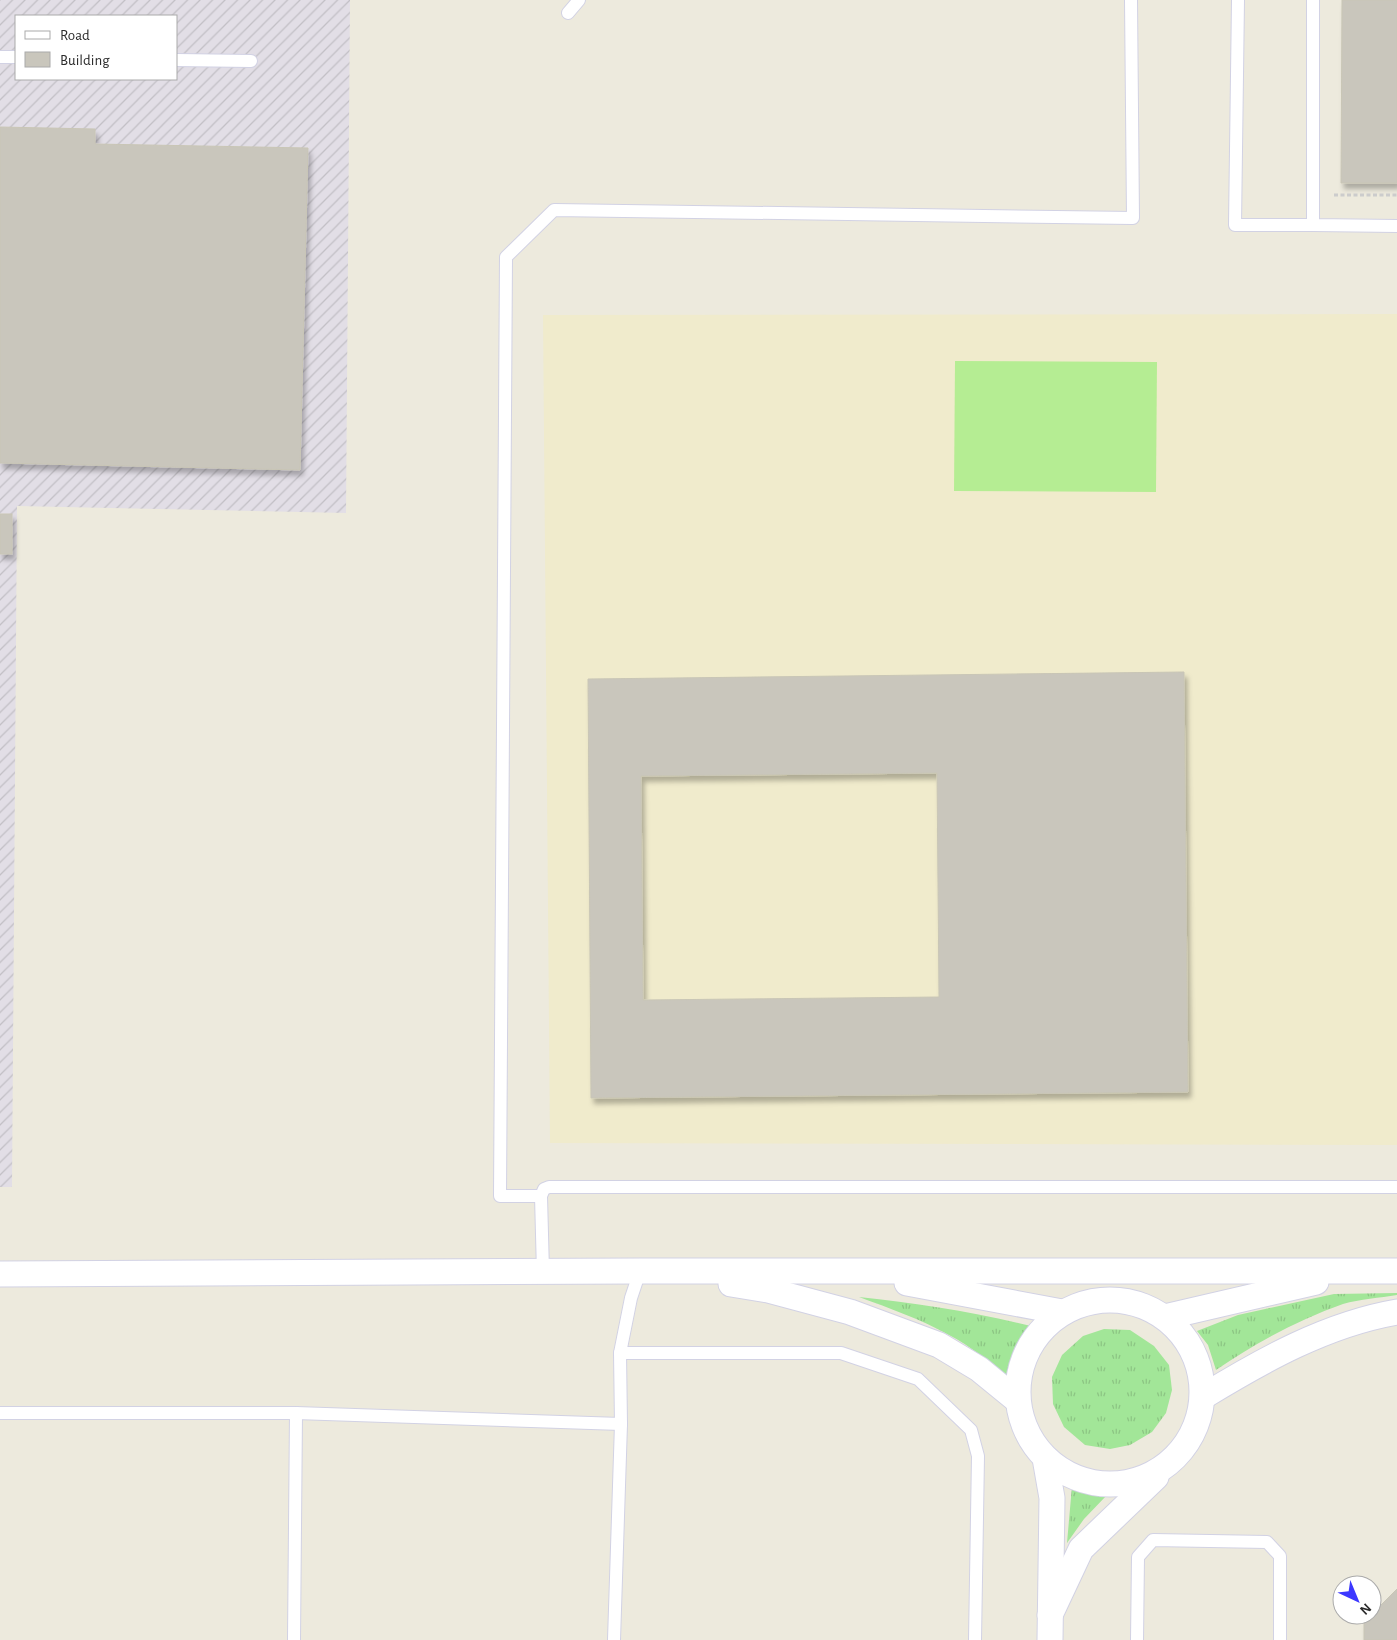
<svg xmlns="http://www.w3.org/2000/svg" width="1397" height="1640" font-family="'Alegreya Sans',sans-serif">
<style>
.industrial{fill:url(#industrial-furrows);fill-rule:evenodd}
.education{fill:#f0ebcc}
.grass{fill:url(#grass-tufts)}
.pitch{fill:#b5ed93}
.building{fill:#c9c6bc;stroke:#c9c6b6;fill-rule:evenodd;filter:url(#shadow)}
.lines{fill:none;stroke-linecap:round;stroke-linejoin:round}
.lane-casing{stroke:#d2d2e4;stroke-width:14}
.street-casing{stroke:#d2d2e4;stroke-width:27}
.path{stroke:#ccc;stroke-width:3;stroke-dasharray:4 2.5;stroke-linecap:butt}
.lane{stroke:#fff;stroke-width:12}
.street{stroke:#fff;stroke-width:25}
</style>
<defs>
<pattern id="industrial-furrows" width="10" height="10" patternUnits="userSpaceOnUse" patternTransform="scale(1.25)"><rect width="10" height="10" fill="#e2dee6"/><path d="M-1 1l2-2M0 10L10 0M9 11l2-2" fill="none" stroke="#c2bfc5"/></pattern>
<pattern id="grass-tufts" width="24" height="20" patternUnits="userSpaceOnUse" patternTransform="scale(1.25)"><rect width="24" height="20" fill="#a2e698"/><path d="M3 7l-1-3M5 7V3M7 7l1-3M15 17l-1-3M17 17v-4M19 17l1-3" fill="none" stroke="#8cc583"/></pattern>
<filter id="shadow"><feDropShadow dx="3" dy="5.5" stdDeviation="2.5" flood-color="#0004"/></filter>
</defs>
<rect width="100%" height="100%" fill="#edeadd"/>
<!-- industrial -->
<path class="industrial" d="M 0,0 L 350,0 L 346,513 L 17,506 L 12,1187 L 0,1187 ZM 16,16 L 176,16 L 176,79 L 16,79 Z"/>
<!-- education -->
<path class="education" d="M 1397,314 L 1397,1145 L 550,1143 L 543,315 Z"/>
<!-- grass -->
<g class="grass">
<path d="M 1397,1293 L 1397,1295 C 1380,1298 1360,1299 1343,1304 C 1298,1320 1255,1343 1216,1370 L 1208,1345 L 1197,1331 L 1238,1315 L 1334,1294 Z"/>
<path d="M 859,1297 C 917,1303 974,1312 1031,1326 L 1013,1360 L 1009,1378 C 990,1362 970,1346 949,1335 C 920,1319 889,1308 859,1297 Z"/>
<path d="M 1104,1329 L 1130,1330 L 1154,1346 L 1169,1365 L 1172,1390 L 1166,1413 L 1152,1432 L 1130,1445 L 1110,1449 L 1085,1445 L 1064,1427 L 1053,1404 L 1052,1377 L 1062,1355 L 1083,1336 Z"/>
<path d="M 1072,1486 L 1095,1494 L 1107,1495 L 1084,1519 L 1067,1543 Z"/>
</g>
<!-- pitch -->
<path class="pitch" d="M 955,361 L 1157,362 L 1156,492 L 954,491 Z"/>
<!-- building -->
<g class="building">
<path d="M 1342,0 L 1397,0 L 1397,183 L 1341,183 Z"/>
<path d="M 0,127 L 95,129 L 95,144 L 308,148 L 300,470 L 0,463 Z"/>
<rect x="0" y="514" width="12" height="40"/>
<path d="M 1184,672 L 1188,1092 L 591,1098 L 588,679 ZM 937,773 L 939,997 L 643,1000 L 641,776 Z"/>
<path d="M 1397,1589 L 1397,1640 L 1364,1640 L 1364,1622 Z"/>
</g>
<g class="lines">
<defs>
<g id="lane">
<path d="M 1238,0 L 1235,225 L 1313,225"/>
<path d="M 1313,0 L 1313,225 L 1397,226"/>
<path d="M 568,13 L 579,0"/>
<path d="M 0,57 L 16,57"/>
<path d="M 176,60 L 251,61"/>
<path d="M 541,1196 L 500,1196 L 506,257 L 554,210 L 1133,218 L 1131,0"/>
<path d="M 543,1272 L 541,1196 L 544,1189 L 549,1187 L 1397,1187"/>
<path d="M 620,1353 L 841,1353 L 918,1379 L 971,1430 L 978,1456 L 975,1640"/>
<path d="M 0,1413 L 296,1413 L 621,1424"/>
<path d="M 294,1640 L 296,1413"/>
<path d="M 614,1640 L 621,1424 L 620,1353 L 631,1298 L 640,1271"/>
<path d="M 1137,1640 L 1138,1557 L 1153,1540 L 1267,1542 L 1280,1556 L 1280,1640"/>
</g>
<g id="street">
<path d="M 0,1274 L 640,1271 L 1397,1271"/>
<path d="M 907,1283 L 1062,1312"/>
<path d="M 731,1284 L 768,1290 L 850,1312 L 939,1345 L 979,1369 L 1017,1400"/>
<circle cx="1110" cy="1392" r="92"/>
<path d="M 1165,1317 L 1316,1282"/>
<path d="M 1204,1396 C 1263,1360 1327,1324 1397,1312"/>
<path d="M 1045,1458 L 1052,1498 L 1050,1640"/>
<path d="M 1050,1615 L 1081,1549 L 1156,1477"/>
</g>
</defs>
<!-- lane casing -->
<use href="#lane" class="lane-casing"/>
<!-- street casing -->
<use href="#street" class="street-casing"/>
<!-- path -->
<path class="path" d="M 1334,195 L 1397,195"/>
<!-- lane -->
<use href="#lane" class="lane"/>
<!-- street -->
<use href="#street" class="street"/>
</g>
<!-- legend -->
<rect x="15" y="15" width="162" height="65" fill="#ffffff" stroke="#aaaaaa"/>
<rect x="25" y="31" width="25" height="8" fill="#ffffff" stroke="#aaaaaa"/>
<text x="60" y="40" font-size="15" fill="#2b2b2b">Road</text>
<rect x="25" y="52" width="25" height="15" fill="#c9c6bc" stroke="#aaaaaa"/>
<text x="60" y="65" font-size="15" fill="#2b2b2b">Building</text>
<!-- north arrow -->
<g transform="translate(1357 1600) rotate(136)"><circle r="24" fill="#ffffff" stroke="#aaaaaa"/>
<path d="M0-4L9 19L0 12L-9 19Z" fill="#3c38ff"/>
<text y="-8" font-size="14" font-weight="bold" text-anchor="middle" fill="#2b2b2b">N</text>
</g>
</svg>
